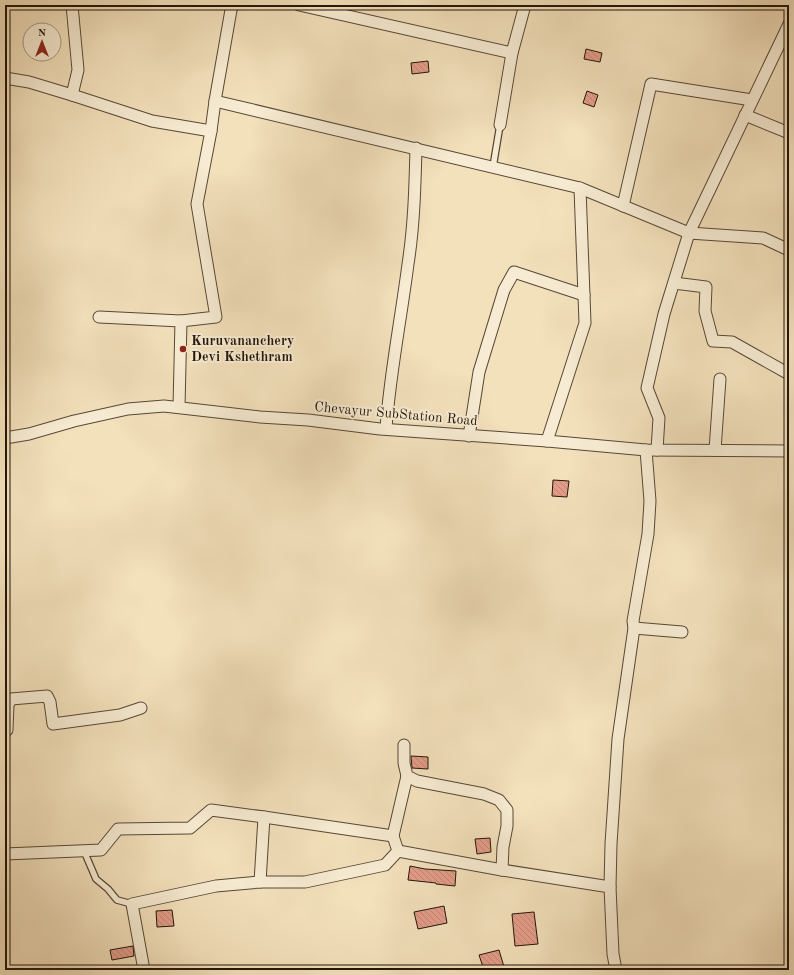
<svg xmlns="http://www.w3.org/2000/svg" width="794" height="975" font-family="'Old Standard TT',serif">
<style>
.building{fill:url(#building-back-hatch);stroke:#221509}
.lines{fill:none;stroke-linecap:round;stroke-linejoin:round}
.service-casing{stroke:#564836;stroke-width:8}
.minor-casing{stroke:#564836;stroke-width:13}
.service{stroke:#f7ecd3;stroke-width:5.5}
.minor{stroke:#f7ecd3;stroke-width:11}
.poi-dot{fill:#8f2418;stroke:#f7ecd3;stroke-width:1.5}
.labels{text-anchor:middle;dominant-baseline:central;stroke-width:4;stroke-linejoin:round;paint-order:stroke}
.poi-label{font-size:14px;font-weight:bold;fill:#221509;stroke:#f7ecd3;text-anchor:start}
.street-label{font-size:14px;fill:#221509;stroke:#f7ecd3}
</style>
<defs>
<pattern id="building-back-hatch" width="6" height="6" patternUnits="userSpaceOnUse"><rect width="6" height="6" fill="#e49d8a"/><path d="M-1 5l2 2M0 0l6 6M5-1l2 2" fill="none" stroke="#c38676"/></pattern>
</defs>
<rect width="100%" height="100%" fill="#f3e1bc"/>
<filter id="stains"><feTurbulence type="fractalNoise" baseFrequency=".005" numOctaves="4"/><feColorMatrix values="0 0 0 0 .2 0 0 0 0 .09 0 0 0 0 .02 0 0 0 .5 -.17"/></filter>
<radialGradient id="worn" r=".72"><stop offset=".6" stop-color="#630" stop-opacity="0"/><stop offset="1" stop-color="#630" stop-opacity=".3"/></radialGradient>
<!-- building -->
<g class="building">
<path d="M 586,49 L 602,53 L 600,62 L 584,59 Z"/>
<path d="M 428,61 L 429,72 L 412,74 L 411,63 Z"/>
<path d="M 587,91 L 598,95 L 594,107 L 583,103 Z"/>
<path d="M 553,480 L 569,481 L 567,497 L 552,496 Z"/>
<path d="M 411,756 L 428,757 L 428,769 L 412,768 Z"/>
<path d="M 490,838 L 491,852 L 477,854 L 475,839 Z"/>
<path d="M 410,866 L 425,869 L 456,871 L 455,886 L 436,884 L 436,883 L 408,880 Z"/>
<path d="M 444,906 L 447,923 L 418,929 L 414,912 Z"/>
<path d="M 172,910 L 174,926 L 157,927 L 156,911 Z"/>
<path d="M 534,912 L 538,944 L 515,946 L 512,914 Z"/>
<path d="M 133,946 L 134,956 L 112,960 L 110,950 Z"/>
<path d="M 499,950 L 505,970 L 484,970 L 479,955 Z"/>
</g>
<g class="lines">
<defs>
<g id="service">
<path d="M 493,167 L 500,125"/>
<path d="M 84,851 L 96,879 L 108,889 L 117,900 L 132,904"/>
</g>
<g id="minor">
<path d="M 299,5 L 512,53 L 525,5"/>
<path d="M 5,78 L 29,82 L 72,95 L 78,70 L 72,5"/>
<path d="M 72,95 L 152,121 L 211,131"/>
<path d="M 215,101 L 580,188 L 689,233 L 763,238 L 789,250"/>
<path d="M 745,115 L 789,133"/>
<path d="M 500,125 L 512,53"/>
<path d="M 623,206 L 651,84 L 752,100"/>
<path d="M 674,283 L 706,287 L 705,311 L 713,341 L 732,342 L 789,374"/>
<path d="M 99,317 L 181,321"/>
<path d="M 179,407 L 181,321 L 216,317 L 197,204 L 211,131 L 215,101 L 231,10 L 233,5"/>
<path d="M 386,428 C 390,373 401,319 408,264 C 414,226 415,187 416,148"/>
<path d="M 469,436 L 479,372 L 504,290 L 514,272 L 584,295"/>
<path d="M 5,438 L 29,434 L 74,421 L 128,409 L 164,406 L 260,417 L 308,420 L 380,429 L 547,441 L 646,450 L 789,451"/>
<path d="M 547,441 L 585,323 L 580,188"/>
<path d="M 657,450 L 659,418 L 647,388 L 664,314 L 689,233 L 789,24"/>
<path d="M 715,450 L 720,379"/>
<path d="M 634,628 L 682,632"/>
<path d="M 5,730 L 7,730 L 8,705 L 11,699 L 47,696 L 50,702 L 53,724 L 120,715 L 141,708"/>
<path d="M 404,745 L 404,763 L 407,776 L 417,781 L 484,794 L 499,800 L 507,810 L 507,826 L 503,847 L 502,870 L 610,887 L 613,954 L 616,970"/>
<path d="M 407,776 L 393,836 L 398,851 L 502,870"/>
<path d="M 5,854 L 101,850 L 118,829 L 190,828 L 211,810 L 264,817 L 393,836"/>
<path d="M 260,882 L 305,882 L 385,865 L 398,851"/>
<path d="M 610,887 L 611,844 L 618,739 L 634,628 L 633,621 L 648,534 L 650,501 L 646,450"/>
<path d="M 144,970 L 132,904 L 216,886 L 260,882 L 264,817"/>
</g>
</defs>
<!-- service casing -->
<use href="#service" class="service-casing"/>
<!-- minor casing -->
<use href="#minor" class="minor-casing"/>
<!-- service -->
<use href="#service" class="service"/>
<!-- minor -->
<use href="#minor" class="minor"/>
</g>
<!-- markers -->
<circle class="poi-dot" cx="183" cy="349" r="4"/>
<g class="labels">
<!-- poi labels -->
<g class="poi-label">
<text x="191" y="341">Kuruvananchery<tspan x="191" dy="16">Devi Kshethram</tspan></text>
</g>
<!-- street labels -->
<g class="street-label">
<text transform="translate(396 414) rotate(5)">Chevayur SubStation Road</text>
</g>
</g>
<!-- margin -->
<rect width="794" height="975" fill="none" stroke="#f3e1bc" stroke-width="20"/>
<rect x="6" y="6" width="782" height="963" fill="none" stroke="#221509" stroke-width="2"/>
<rect x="10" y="10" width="774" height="955" fill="none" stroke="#221509"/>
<!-- north arrow -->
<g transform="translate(42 42)"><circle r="19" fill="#f7ecd3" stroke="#a29682"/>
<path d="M0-3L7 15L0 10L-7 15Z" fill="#8f2418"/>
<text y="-6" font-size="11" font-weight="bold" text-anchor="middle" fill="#221509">N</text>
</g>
<rect width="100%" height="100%" filter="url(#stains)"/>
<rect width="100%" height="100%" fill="url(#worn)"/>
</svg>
